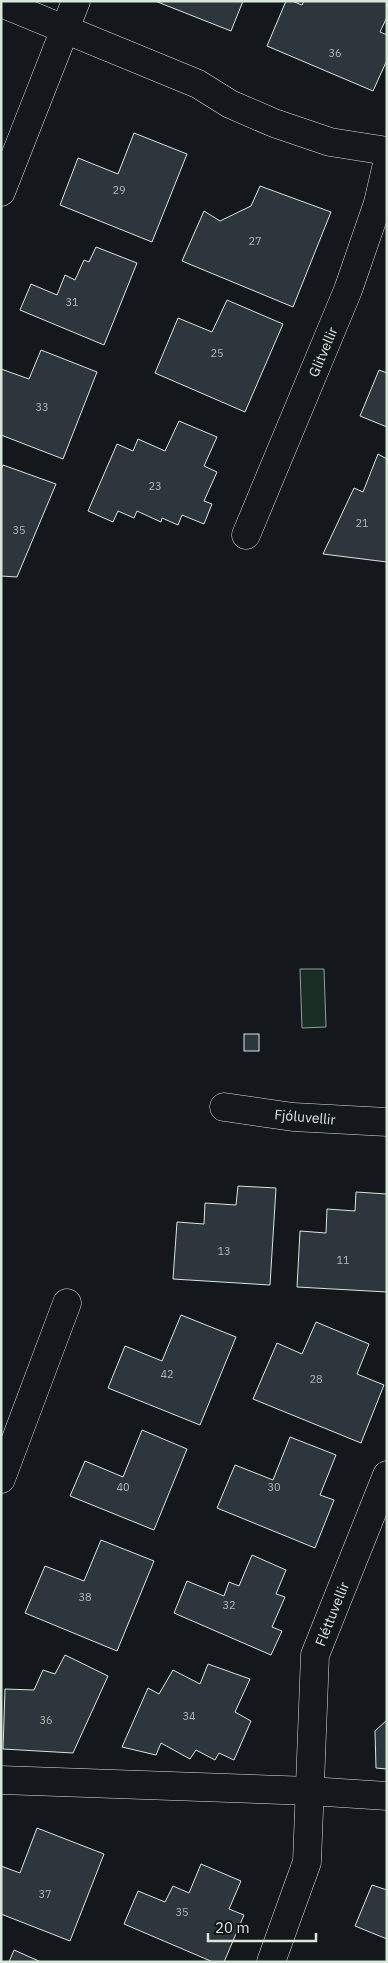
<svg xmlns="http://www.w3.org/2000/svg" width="388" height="1963" font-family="'IBM Plex Sans',sans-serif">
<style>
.green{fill:#1a2d24;stroke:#939e99}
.building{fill:#2c363c;stroke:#d8e6dc}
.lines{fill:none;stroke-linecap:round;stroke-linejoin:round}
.minor-casing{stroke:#d8e6dc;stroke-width:29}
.minor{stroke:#14181c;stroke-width:28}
.labels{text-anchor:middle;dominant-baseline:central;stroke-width:4;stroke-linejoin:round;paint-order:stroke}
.number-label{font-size:11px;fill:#adbab4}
.street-label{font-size:14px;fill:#d8e6dc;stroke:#14181c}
</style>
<rect width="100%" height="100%" fill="#14181c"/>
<!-- green -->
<path class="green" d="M 300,969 L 324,969 L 326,1027 L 302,1028 Z"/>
<!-- building -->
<g class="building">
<path d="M 155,1 L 243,1 L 231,31 Z"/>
<path d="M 286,1 L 292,1 L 302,5 L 304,1 L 387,1 L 387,17 L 380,32 L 387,35 L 387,60 L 373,91 L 267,46 Z"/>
<path d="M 134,133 L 187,154 L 152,242 L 60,205 L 78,158 L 118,174 Z"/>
<path d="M 260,186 L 331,212 L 293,307 L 182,261 L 204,211 L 220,221 L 251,206 Z"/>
<path d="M 96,247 L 137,263 L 104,345 L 20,310 L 31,284 L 57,295 L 65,275 L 75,280 L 84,260 L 89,262 Z"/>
<path d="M 227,300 L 283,324 L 245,412 L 155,373 L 178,318 L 212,332 Z"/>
<path d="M 41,350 L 97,372 L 63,459 L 1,435 L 1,369 L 29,379 Z"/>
<path d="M 379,370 L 387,373 L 387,427 L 360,416 Z"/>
<path d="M 179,421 L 217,437 L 204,466 L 217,472 L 204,501 L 212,504 L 204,524 L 182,515 L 178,525 L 162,518 L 161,522 L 137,511 L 134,518 L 118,511 L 113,522 L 88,511 L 117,444 L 133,451 L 138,439 L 165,451 Z"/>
<path d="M 378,454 L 387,459 L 387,562 L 323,554 L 354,488 L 363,492 Z"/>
<path d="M 3,465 L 56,484 L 17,577 L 1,576 L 1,469 Z"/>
<rect x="244" y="1034" width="15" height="17"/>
<path d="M 238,1186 L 276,1188 L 270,1285 L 173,1279 L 177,1222 L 204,1224 L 205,1203 L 236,1205 Z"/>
<path d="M 356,1192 L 387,1194 L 387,1292 L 297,1287 L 300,1231 L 326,1233 L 327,1209 L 355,1211 Z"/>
<path d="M 181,1315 L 236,1337 L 200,1425 L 108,1388 L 125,1346 L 162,1361 Z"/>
<path d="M 316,1322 L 369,1344 L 357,1374 L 384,1385 L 361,1443 L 253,1399 L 277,1343 L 302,1354 Z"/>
<path d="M 142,1430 L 187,1449 L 154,1530 L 70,1496 L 85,1461 L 123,1477 Z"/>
<path d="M 290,1437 L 336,1455 L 320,1495 L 334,1500 L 315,1548 L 217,1508 L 235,1465 L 273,1480 Z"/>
<path d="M 101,1540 L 154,1561 L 117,1651 L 25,1613 L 45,1566 L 84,1581 Z"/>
<path d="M 252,1555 L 286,1570 L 276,1594 L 285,1597 L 272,1627 L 282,1631 L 271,1655 L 174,1613 L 187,1581 L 224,1596 L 229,1582 L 239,1586 Z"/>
<path d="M 65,1655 L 108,1676 L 73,1753 L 3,1749 L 5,1689 L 34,1690 L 43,1670 L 55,1674 Z"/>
<path d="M 208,1664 L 250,1679 L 235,1712 L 251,1721 L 234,1760 L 219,1753 L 215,1760 L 196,1750 L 190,1759 L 161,1743 L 156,1755 L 122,1747 L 148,1688 L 159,1694 L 173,1670 L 200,1684 Z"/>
<path d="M 387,1720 L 387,1769 L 376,1768 L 375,1731 Z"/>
<path d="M 37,1828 L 104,1854 L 70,1941 L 1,1914 L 1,1866 L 20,1873 Z"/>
<path d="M 201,1864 L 241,1881 L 229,1909 L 244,1915 L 224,1962 L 213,1962 L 124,1924 L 138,1891 L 165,1902 L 173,1886 L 189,1893 Z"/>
<path d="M 372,1885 L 387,1890 L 387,1939 L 355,1926 Z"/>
<path d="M 14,1950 L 41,1962 L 9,1962 Z"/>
</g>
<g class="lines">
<defs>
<g id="minor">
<path d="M 1,3 L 198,84 L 230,104 L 274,123 L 330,142 L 387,151"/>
<path d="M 1,192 L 76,1"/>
<path d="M 246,535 L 348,290 L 378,203 L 387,164"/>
<path d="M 224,1107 L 293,1117 L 387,1122"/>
<path d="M 1,1479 L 67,1303"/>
<path d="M 1,1780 L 310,1791 L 387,1796"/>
<path d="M 271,1962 L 307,1862 L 315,1655 L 387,1475"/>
</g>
</defs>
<!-- minor casing -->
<use href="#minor" class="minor-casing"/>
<!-- minor -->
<use href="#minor" class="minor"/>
</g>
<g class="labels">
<!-- number labels -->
<g class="number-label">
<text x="335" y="53">36</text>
<text x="119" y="190">29</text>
<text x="255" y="241">27</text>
<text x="72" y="302">31</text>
<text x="217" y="353">25</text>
<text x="42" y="407">33</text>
<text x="155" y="486">23</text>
<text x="362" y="523">21</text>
<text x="19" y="530">35</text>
<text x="224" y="1251">13</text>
<text x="343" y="1260">11</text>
<text x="167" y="1374">42</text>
<text x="316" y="1379">28</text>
<text x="123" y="1487">40</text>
<text x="274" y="1487">30</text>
<text x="85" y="1597">38</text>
<text x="229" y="1605">32</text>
<text x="189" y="1716">34</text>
<text x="46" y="1720">36</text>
<text x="45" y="1894">37</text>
<text x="182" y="1912">35</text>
</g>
<!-- street labels -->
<g class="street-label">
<text transform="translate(323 352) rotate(-67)">Glitvellir</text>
<text transform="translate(305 1117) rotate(5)">Fjóluvellir</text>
<text transform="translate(332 1614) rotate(-68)">Fléttuvellir</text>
</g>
</g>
<!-- border -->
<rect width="388" height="1963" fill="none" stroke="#d8e6dc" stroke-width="5"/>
<!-- scale -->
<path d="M208 1933v8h108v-8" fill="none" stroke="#d8e6dc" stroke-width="2.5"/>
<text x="215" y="1933" font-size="15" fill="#d8e6dc" stroke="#14181c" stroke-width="4" paint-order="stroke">20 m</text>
</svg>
